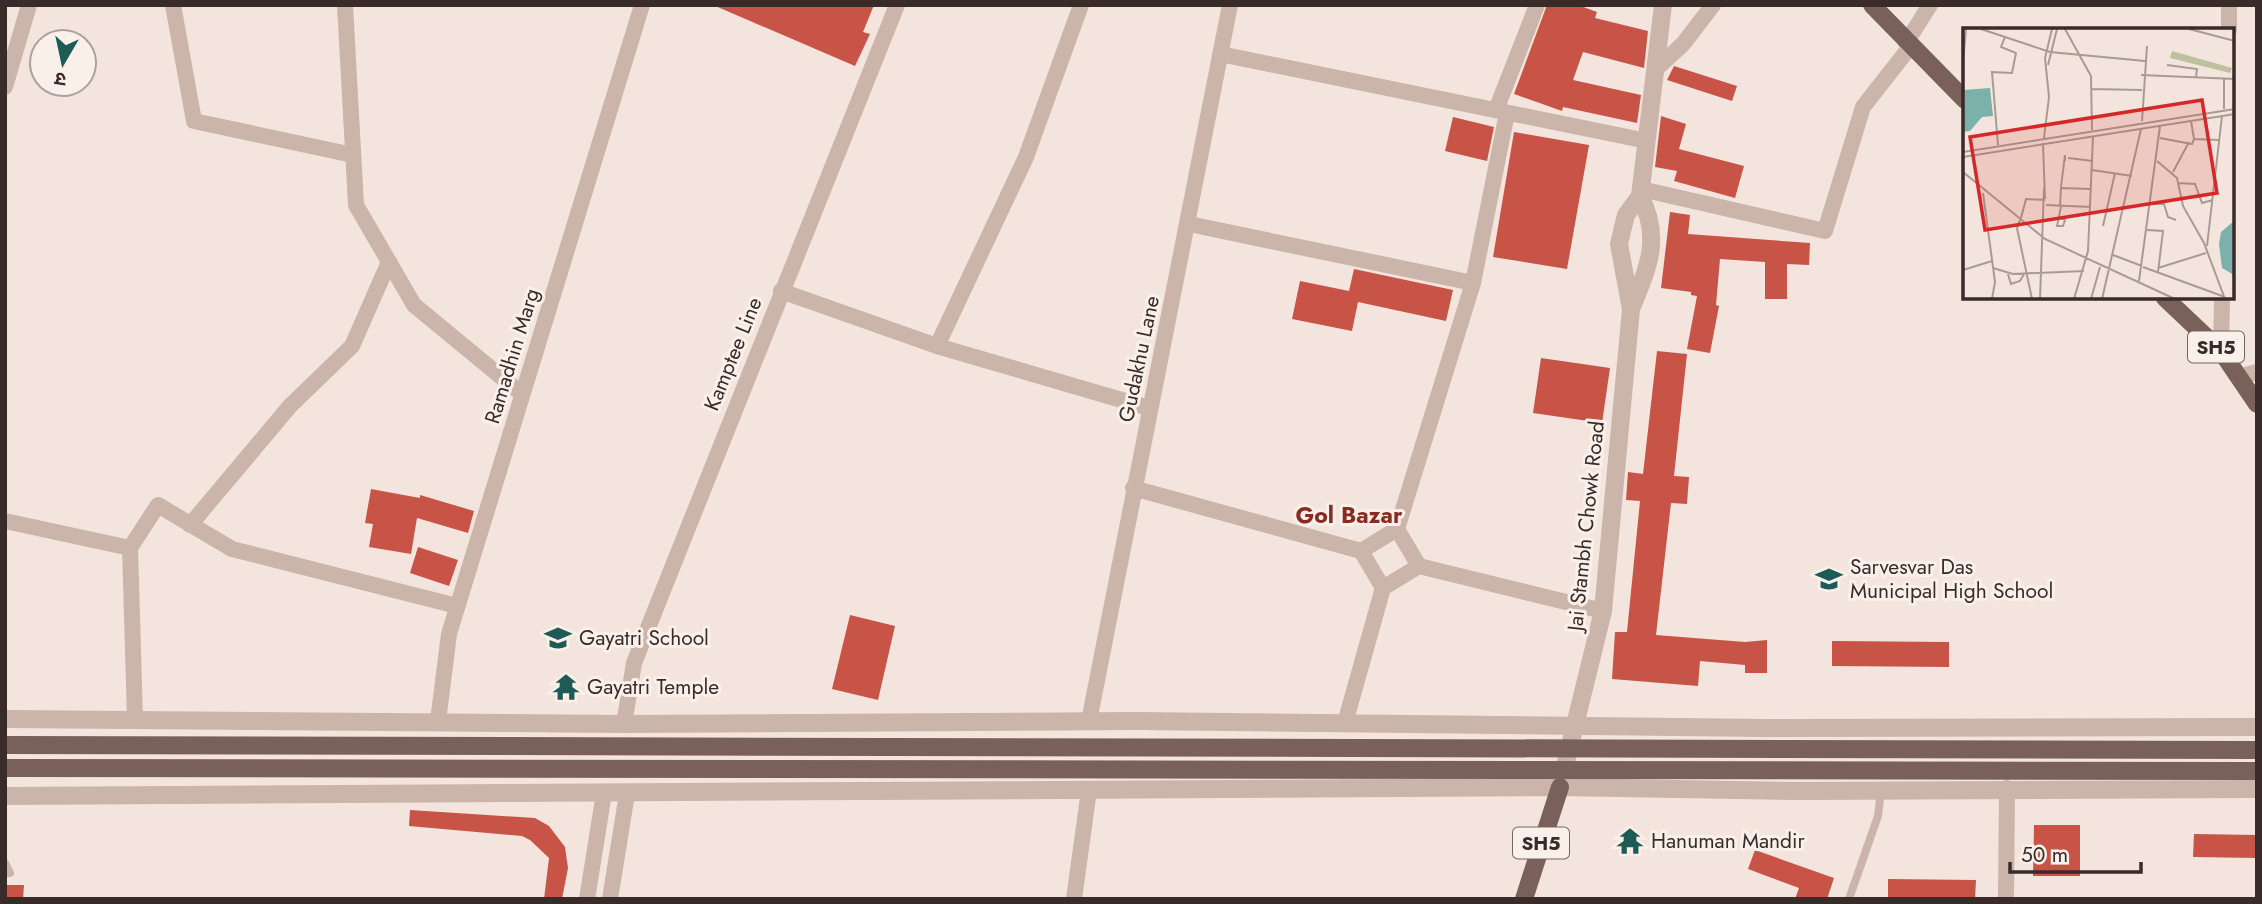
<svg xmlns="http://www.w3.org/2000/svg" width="2262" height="904" font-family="Jost,'Noto Sans Devanagari',sans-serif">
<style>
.building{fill:#c75447}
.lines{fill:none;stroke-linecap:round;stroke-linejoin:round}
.service{stroke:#cbb4a9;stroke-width:8}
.minor{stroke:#cbb4a9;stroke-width:16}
.tertiary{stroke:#cbb4a9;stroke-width:18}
.primary{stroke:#7a605a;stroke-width:18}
.primary-bridge{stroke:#7a605a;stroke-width:18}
.labels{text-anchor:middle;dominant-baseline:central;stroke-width:6;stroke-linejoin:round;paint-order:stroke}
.shield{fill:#faf0ea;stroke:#726663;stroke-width:2}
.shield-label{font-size:19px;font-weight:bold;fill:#382b29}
.street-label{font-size:21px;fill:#382b29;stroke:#faf0ea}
.poi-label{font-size:21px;fill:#382b29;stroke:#faf0ea;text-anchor:start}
.neighbourhood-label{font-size:23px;font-weight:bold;fill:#882b21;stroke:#faf0ea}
.inset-road{fill:none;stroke:#a89b95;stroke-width:2}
.view{fill:#d62828;fill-opacity:0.15;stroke:#d62828;stroke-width:3.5}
.inset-edge{fill:none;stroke:#382b29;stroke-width:3.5}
</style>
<rect width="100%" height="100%" fill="#f3e5dd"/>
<!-- building -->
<g class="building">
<path d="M 713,5 L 874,5 L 863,32 L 870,34 L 855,66 Z"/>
<path d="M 1547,5 L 1578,5 L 1597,12 L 1595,18 L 1648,31 L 1644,68 L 1583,52 L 1573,80 L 1641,95 L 1637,123 L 1563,107 L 1562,111 L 1514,94 Z"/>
<path d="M 1674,66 L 1737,86 L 1732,101 L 1667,80 Z"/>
<path d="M 1661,116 L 1686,124 L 1679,149 L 1744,166 L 1735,198 L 1674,181 L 1677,171 L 1655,167 Z"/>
<path d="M 1453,117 L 1494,127 L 1487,161 L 1445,151 Z"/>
<path d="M 1514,132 L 1589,145 L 1567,269 L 1493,257 Z"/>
<path d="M 1670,212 L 1690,215 L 1688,234 L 1810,243 L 1809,265 L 1787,264 L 1787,299 L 1765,299 L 1765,262 L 1720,259 L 1716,305 L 1719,306 L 1710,353 L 1687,349 L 1697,296 L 1691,295 L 1691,292 L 1661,288 Z"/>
<path d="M 1354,269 L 1453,290 L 1446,321 L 1358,302 L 1352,331 L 1292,319 L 1300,281 L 1349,291 Z"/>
<path d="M 1657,351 L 1687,354 L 1674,476 L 1689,477 L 1687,504 L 1671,503 L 1656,635 L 1745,642 L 1767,640 L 1767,673 L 1745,673 L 1745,665 L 1700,661 L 1698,686 L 1612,679 L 1615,632 L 1627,632 L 1640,501 L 1626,500 L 1628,472 L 1643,474 Z"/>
<path d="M 1541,358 L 1610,368 L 1602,423 L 1533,413 Z"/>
<path d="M 371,489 L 420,498 L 420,495 L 474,511 L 468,533 L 417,518 L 411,554 L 369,547 L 373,524 L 365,523 Z"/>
<path d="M 418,547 L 458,560 L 449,586 L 410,573 Z"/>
<path d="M 850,615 L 895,626 L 878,700 L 832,689 Z"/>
<path d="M 1832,641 L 1949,642 L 1949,667 L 1832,666 Z"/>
<path d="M 410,810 L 535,818 L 549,826 L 565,847 L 568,868 L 562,899 L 544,899 L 549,858 L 530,840 L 522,836 L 409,826 Z"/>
<path d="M 2034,825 L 2080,825 L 2080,876 L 2033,876 Z"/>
<path d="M 2194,834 L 2257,835 L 2257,858 L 2193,857 Z"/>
<path d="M 1755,850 L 1834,878 L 1827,899 L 1795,899 L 1799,888 L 1748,869 Z"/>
<path d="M 1888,879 L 1976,880 L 1975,899 L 1888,899 Z"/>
<path d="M 5,885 L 24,885 L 23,899 L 5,899 Z"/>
</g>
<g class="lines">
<!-- service -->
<g class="service">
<path d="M 5,863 L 10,873 L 5,873"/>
<path d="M 1849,899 L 1878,816 L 1881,791"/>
</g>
<!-- minor -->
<g class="minor">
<path d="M 173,5 L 194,121 L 353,155"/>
<path d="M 345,5 L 356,205 L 414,305 L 522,394"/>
<path d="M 2229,30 L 2229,5"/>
<path d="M 1906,43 L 1930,5"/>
<path d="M 1220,54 L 1647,141"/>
<path d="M 1657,68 L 1683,44 L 1713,5"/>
<path d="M 5,87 L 29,5"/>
<path d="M 1496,110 L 1537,5"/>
<path d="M 1641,189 L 1825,231 L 1863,107 L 1910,47"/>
<path d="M 1189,224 L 1473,283 L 1507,113"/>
<path d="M 781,291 L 937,346 L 1149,408"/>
<path d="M 937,346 L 1026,157 L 1081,5"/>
<path d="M 2221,351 L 2222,298"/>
<path d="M 2238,377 L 2257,372"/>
<path d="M 1133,488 L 1361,551"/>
<path d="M 5,521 L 130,548 L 135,719"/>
<path d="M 190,525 L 290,406 L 352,346 L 389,262"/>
<path d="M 1397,529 L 1419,566 L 1383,588 L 1361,551 L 1397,529 L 1473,283"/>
<path d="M 130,548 L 158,505 L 232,549 L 457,606"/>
<path d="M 1419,566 L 1603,611"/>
<path d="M 438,721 L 449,634 L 642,5"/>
<path d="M 1089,721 L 1230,5"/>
<path d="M 1345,723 L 1383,588"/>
<path d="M 624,724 L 634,663 L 897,5"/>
<path d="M 587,899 L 604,793"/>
<path d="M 610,899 L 627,794"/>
<path d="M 1074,899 L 1089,790"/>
<path d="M 2006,899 L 2007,788"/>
</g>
<!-- tertiary -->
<g class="tertiary">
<path d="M 1631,309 C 1648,268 1662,238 1640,196"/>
<path d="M 5,719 L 624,724 L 1136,721 L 1765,728 L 2257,727"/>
<path d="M 1561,782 L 1603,611 L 1631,309 L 1619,244 L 1626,215 L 1640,196 L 1663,5"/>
<path d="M 5,796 L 1560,787 L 1799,791 L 2257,789"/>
</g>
<!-- primary -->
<g class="primary">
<path d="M 1872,5 L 1965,100"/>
<path d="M 2165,298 L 2221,351 L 2257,404"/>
<path d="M 1524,899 L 1560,787"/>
</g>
<!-- primary-bridge -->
<g class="primary-bridge">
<path d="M 5,745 L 2257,750"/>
<path d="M 5,768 L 2257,771"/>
</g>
</g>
<!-- icons -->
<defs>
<symbol id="school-bare" viewBox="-9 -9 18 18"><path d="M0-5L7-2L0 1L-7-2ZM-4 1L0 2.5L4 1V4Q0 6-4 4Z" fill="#1e5a56" stroke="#faf0ea" stroke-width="2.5" paint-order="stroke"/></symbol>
<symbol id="temple-bare" viewBox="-9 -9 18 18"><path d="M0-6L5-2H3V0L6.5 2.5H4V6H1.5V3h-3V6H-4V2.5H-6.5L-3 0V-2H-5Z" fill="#1e5a56" stroke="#faf0ea" stroke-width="2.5" paint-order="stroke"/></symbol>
</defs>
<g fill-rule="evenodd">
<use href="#school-bare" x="1810" y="560" width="38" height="38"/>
<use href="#school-bare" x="539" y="619" width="38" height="38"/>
<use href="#temple-bare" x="547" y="668" width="38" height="38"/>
<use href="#temple-bare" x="1611" y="822" width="38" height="38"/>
</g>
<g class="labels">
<!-- shield labels -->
<g class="shield">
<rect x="2188" y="331.5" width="56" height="31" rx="5"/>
<rect x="1513" y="827.5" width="56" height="31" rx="5"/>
</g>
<g class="shield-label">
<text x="2216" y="347">SH5</text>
<text x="1541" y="843">SH5</text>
</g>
<!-- street labels -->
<g class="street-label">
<text transform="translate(733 354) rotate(-68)">Kamptee Line</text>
<text transform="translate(512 356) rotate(-73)">Ramadhin Marg</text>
<text transform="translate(1139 359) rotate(-78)">Gudakhu Lane</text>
<text transform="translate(1586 526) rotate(-84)">Jai Stambh Chowk Road</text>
</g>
<!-- poi labels -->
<g class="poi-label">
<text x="1850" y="567">Sarvesvar Das<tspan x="1850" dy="24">Municipal High School</tspan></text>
<text x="579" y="638">Gayatri School</text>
<text x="587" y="687">Gayatri Temple</text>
<text x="1651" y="841">Hanuman Mandir</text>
</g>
<!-- neighbourhood labels -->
<g class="neighbourhood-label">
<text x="1349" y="515">Gol Bazar</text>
</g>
</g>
<!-- overview -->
<g transform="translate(1963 28)">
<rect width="271" height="271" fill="#f3e5dd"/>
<path d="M 209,23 L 269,40 L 267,45 L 207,30 Z" fill="#bbc29d"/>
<path d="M 27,60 L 30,88 L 19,89 L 7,103 L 0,104 L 0,62 ZM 271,193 L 272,193 L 271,247 L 259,240 L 256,216 L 258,204 Z" fill="#7cb0ab"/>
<path class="inset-road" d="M 18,1 L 87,24 L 182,33M 102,1 L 128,48 L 129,102M 226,1 L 272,13M 0,34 L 3,1M 85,37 L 94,1M 204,37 L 234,41 L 233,49M 178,47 L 272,51M 261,51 L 261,81M 129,61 L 179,62M 179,93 L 184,18M 228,93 L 231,111 L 256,112M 81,110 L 86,69 L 82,30 L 89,1M 197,110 L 229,116 L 231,111M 80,115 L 82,171M 35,117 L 29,44 L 49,45 L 53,25 L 38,19 L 42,9M 0,124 L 272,81M 0,129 L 272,86M 105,130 L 130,133M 194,133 L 214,150 L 220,178 L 241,215 L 262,271M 129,142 L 169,148M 0,144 L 82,211 L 212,271M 210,144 L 226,114M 215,155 L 232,156 L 239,175 L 250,172M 98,159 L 102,127 L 102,133M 20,165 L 32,254 L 29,271M 188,176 L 201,176 L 205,189 L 213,192M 83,177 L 128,179M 97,178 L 98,160 L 128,161M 96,189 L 102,192 L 100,198 L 94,198 L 96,189 L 98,178M 58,190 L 63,171 L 82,172M 57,192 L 54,200 L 69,271M 140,198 L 152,145M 184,202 L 200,203 L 195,244M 244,218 L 259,88M 150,227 L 179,238M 180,239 L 262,269M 30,240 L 50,246 L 121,243M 195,240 L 243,225M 0,242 L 29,233M 45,246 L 48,256 L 57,253 L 61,246M 176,253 L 197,98M 77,271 L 81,160M 111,271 L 125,223 L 130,109M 128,271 L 137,239M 139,271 L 178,101"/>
<path class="view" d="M 239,72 L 254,165 L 22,202 L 7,109 Z"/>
<rect width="271" height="271" class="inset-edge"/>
</g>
<!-- border -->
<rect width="2262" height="904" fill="none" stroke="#382b29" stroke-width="14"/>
<!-- north arrow -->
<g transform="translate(63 63) rotate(189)"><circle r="33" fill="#faf0ea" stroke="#aca19d" stroke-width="2"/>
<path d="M0-5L12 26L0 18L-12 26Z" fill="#1e5a56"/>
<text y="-10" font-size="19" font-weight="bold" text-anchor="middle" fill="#382b29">उ</text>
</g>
<!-- scale -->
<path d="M2010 862v10h131v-10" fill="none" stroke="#382b29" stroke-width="3.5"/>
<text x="2021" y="862" font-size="21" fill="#382b29" stroke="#faf0ea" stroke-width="5" paint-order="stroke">50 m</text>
</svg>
